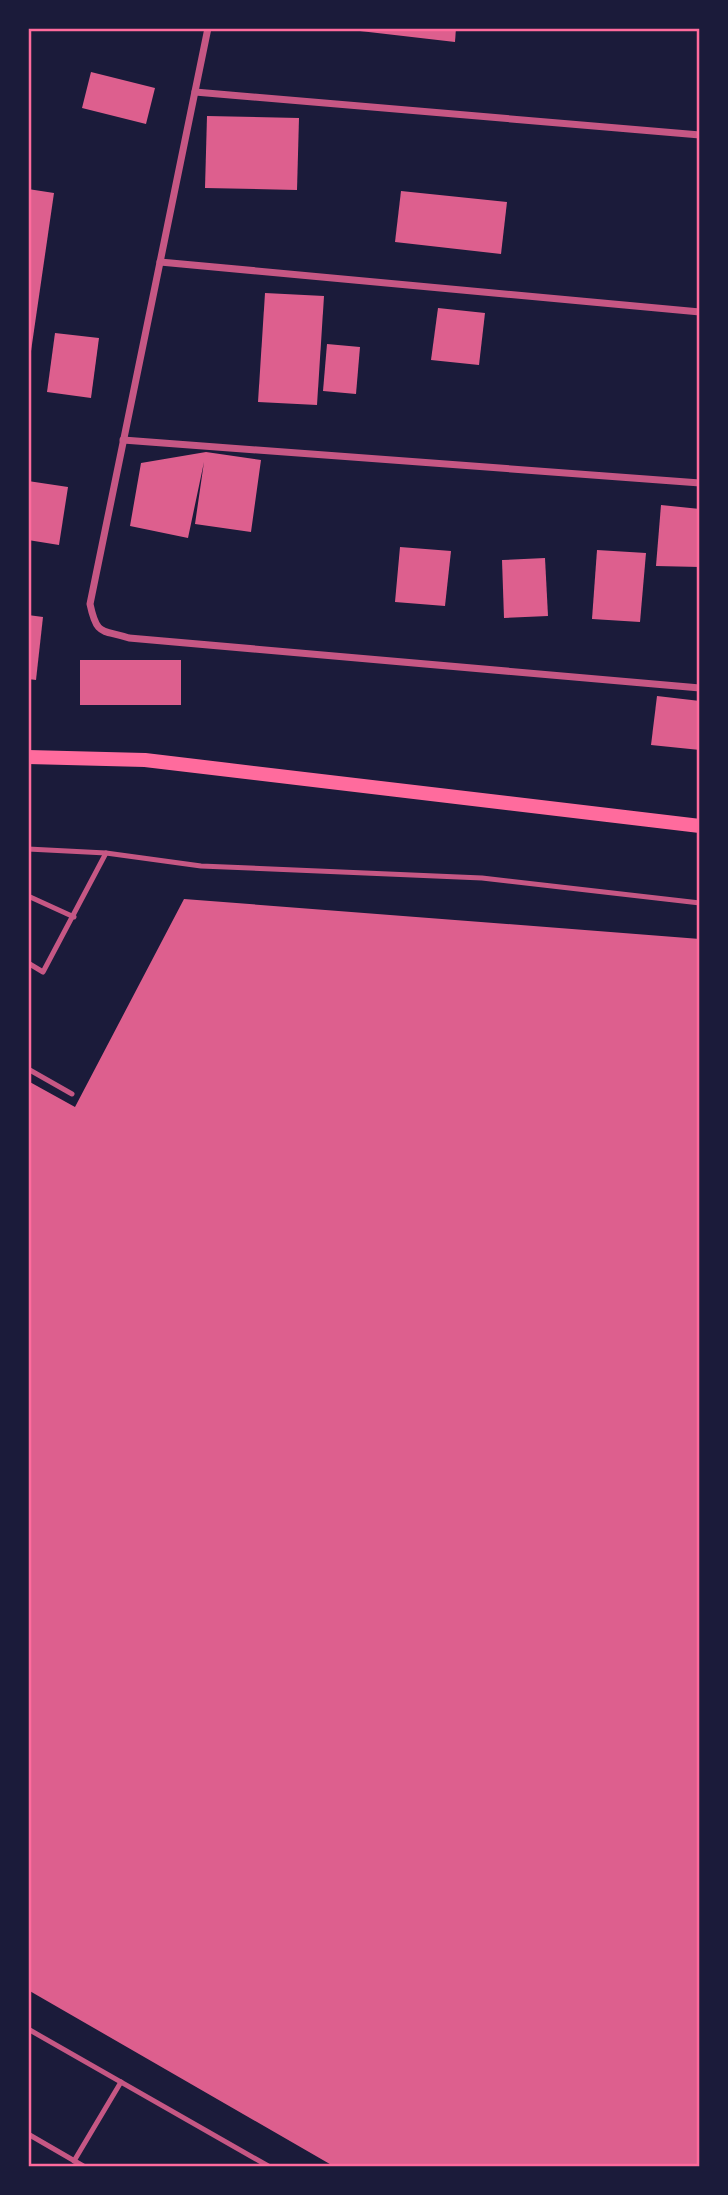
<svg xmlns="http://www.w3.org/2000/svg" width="728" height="2195" font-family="'Varela Round',sans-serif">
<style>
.building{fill:#dd5f8e}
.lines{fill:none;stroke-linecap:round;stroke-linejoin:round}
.service{stroke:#c65784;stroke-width:5}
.minor{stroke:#c65784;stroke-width:7}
.secondary{stroke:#ff6b9d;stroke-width:14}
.neatline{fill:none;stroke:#ff6b9d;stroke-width:2.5}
</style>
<rect width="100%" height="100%" fill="#1b1b3a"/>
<!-- building -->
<g class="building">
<path d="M 360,28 L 456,28 L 455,42 L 360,31 Z"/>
<path d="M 91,72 L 155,88 L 146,124 L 82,108 Z"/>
<path d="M 207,116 L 299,118 L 297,190 L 205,188 Z"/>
<path d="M 28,189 L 54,193 L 30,358 L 28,358 Z"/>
<path d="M 401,191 L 507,202 L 501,254 L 395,242 Z"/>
<path d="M 265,293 L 324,296 L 317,405 L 258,402 Z"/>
<path d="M 438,308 L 485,313 L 479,365 L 431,360 Z"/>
<path d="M 55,333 L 99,338 L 91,398 L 47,392 Z"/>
<path d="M 327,344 L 360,347 L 356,394 L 323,391 Z"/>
<path d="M 206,452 L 261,460 L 251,532 L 195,524 L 204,462 L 188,538 L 130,526 L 141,463 Z"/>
<path d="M 28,481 L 68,487 L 59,545 L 28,540 Z"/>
<path d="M 661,505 L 700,509 L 700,567 L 656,566 Z"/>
<path d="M 400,547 L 451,551 L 445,606 L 395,602 Z"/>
<path d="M 597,550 L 646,553 L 640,622 L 592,619 Z"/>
<path d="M 545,558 L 548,616 L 504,618 L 502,560 Z"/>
<path d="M 28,615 L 43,617 L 36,680 L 28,679 Z"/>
<rect x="80" y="660" width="101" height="45"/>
<path d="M 657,696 L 700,701 L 700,750 L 651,745 Z"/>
<path d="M 184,899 L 700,939 L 700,2167 L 335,2167 L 28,1990 L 28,1081 L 75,1107 Z"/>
</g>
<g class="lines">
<!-- service -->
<g class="service">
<path d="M 28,849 L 106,853 L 201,866 L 482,878 L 700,903"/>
<path d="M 28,896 L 74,917"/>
<path d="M 28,963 L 43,972 L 106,853"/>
<path d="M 28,1069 L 72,1094"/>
<path d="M 28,2029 L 270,2167"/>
<path d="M 28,2134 L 85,2167"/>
<path d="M 74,2161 L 121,2082"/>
</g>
<!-- minor -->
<g class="minor">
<path d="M 208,28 L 90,604 C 97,637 102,629 129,638 L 700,688"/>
<path d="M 195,92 L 700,135"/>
<path d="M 160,262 L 700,312"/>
<path d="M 123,440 L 700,483"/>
</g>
<!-- secondary -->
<path class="secondary" d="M 28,757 L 145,760 L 700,826"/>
</g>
<!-- border -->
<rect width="728" height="2195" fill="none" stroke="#1b1b3a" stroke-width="60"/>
<rect x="30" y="30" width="668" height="2135" class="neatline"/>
</svg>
